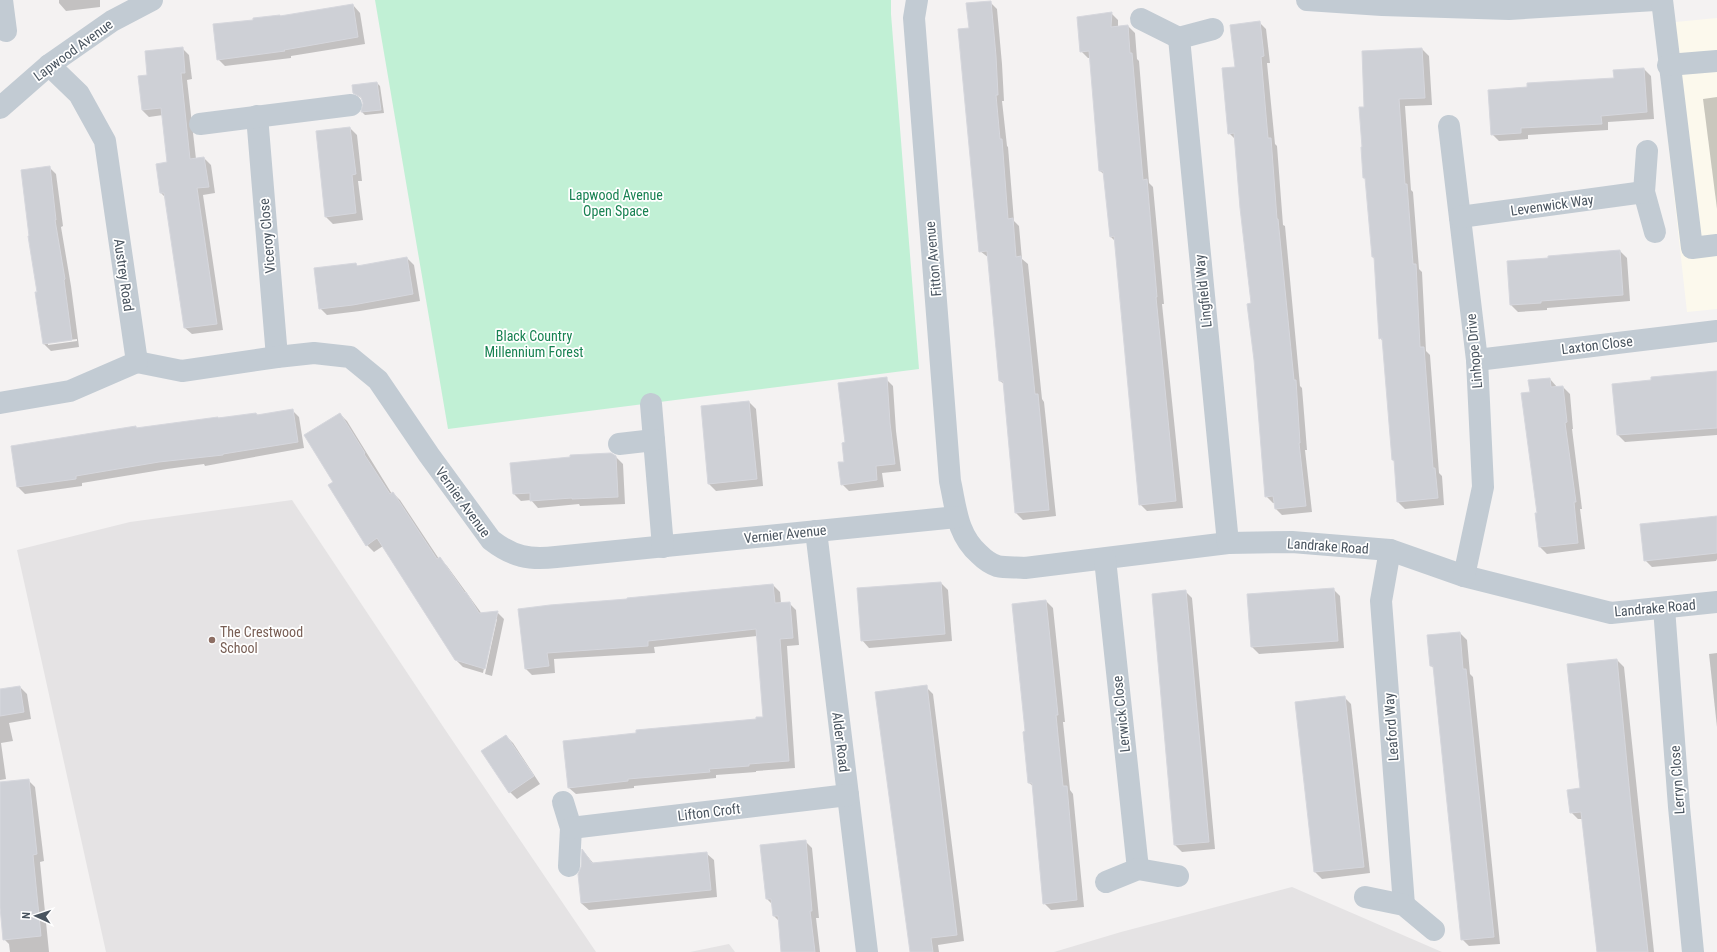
<svg xmlns="http://www.w3.org/2000/svg" width="1717" height="952" font-family="'Roboto Condensed',sans-serif">
<style>
.commercial{fill:#fcf9ed}
.education{fill:#e5e3e4}
.green{fill:#c1f0d5}
.shadow{fill:#0003;fill-rule:evenodd}
.building{fill:#ced0d6;stroke:#d6d7dd}
.lines{fill:none;stroke-linecap:round;stroke-linejoin:round}
.minor{stroke:#c2cbd3;stroke-width:22}
.education-dot{fill:#8d6e63;stroke:#fff;stroke-width:1.5}
.labels{text-anchor:middle;dominant-baseline:central;stroke-width:3.5;stroke-linejoin:round;paint-order:stroke}
.street-label{font-size:14px;fill:#49545f;stroke:#fff}
.park-label{font-size:14px;fill:#188252;stroke:#fff}
.education-label{font-size:14px;fill:#785e54;stroke:#fff;text-anchor:start}
</style>
<rect width="100%" height="100%" fill="#f4f2f2"/>
<!-- commercial -->
<path class="commercial" d="M 1717,18 L 1717,309 L 1687,312 L 1655,24 Z"/>
<!-- education -->
<g class="education">
<path d="M 292,500 L 446,731 L 596,952 L 106,952 L 17,550 L 130,522 Z"/>
<path d="M 1292,887 L 1442,952 L 1054,952 L 1121,932 Z"/>
<path d="M 729,944 L 735,952 L 690,952 Z"/>
</g>
<!-- green -->
<path class="green" d="M 375,0 L 891,0 L 891,14 L 919,369 L 448,429 Z"/>
<!-- shadow -->
<g class="shadow">
<path d="M 59,0 L 100,0 L 100,7 L 66,11 L 59,3 Z"/>
<path d="M 990,2 L 997,9 L 1002,64 L 1004,101 L 1002,101 L 1007,146 L 1008,147 L 1014,221 L 1019,226 L 1022,259 L 1028,264 L 1042,399 L 1044,402 L 1056,516 L 1023,520 L 1016,513 L 1004,384 L 1000,381 L 989,258 L 980,251 L 970,29 Z"/>
<path d="M 353,5 L 360,13 L 365,44 L 291,56 L 291,58 L 225,66 L 218,59 L 281,17 Z"/>
<path d="M 1111,13 L 1118,20 L 1118,27 L 1128,26 L 1135,33 L 1137,59 L 1139,61 L 1149,183 L 1153,187 L 1164,304 L 1162,304 L 1183,508 L 1147,511 L 1140,504 L 1115,241 L 1110,236 L 1105,175 L 1100,171 L 1091,58 L 1088,58 L 1081,51 Z"/>
<path d="M 1259,22 L 1266,29 L 1270,63 L 1267,63 L 1275,144 L 1277,146 L 1283,225 L 1285,226 L 1300,386 L 1302,388 L 1307,450 L 1305,450 L 1312,512 L 1282,515 L 1276,509 L 1275,503 L 1273,503 L 1266,496 L 1252,304 L 1236,140 L 1229,133 L 1236,68 Z"/>
<path d="M 182,48 L 189,55 L 192,79 L 187,80 L 196,159 L 204,158 L 211,165 L 215,193 L 203,195 L 223,330 L 192,334 L 185,328 L 166,198 L 161,193 L 168,163 L 163,115 L 149,117 L 142,110 L 148,76 Z"/>
<path d="M 1422,49 L 1429,56 L 1432,105 L 1405,106 L 1411,190 L 1413,192 L 1419,269 L 1422,272 L 1426,351 L 1430,355 L 1439,473 L 1442,476 L 1444,505 L 1405,509 L 1398,502 L 1395,462 L 1393,460 L 1384,342 L 1380,338 L 1375,260 L 1373,257 L 1367,180 L 1364,178 L 1363,148 L 1365,108 L 1363,52 Z"/>
<path d="M 1644,69 L 1651,76 L 1654,119 L 1608,122 L 1608,130 L 1528,135 L 1528,139 L 1499,141 L 1492,134 L 1615,79 Z"/>
<path d="M 377,83 L 380,86 L 384,113 L 365,115 L 362,112 L 364,103 L 363,99 L 353,93 Z"/>
<path d="M 1717,97 L 1717,209 L 1703,99 Z"/>
<path d="M 350,128 L 357,135 L 362,181 L 358,181 L 363,220 L 333,224 L 326,217 Z"/>
<path d="M 49,167 L 56,174 L 63,226 L 61,227 L 71,286 L 79,347 L 51,351 L 44,344 L 38,293 ZM 77,339 L 77,341 L 48,345 L 48,343 Z"/>
<path d="M 1620,251 L 1627,258 L 1630,301 L 1547,308 L 1547,310 L 1518,312 L 1511,305 L 1508,262 Z"/>
<path d="M 407,258 L 414,265 L 420,301 L 360,311 L 327,315 L 320,308 L 356,264 L 358,267 Z"/>
<path d="M 1717,371 L 1717,435 L 1625,442 L 1618,435 L 1652,381 Z"/>
<path d="M 886,379 L 893,386 L 896,431 L 901,471 L 882,473 L 884,487 L 849,491 L 842,484 L 845,462 L 846,443 Z"/>
<path d="M 1550,379 L 1557,387 L 1563,387 L 1570,394 L 1573,429 L 1572,429 L 1582,509 L 1580,509 L 1585,549 L 1547,554 L 1540,547 L 1531,393 Z"/>
<path d="M 749,402 L 756,409 L 763,486 L 716,491 L 709,484 Z"/>
<path d="M 292,410 L 299,417 L 304,448 L 205,466 L 204,464 L 167,469 L 82,483 L 82,486 L 25,494 L 18,487 L 12,447 L 136,427 L 138,429 L 218,418 L 256,414 L 258,415 Z"/>
<path d="M 340,414 L 347,421 L 392,494 L 393,493 L 400,500 L 439,559 L 447,566 L 482,614 L 497,612 L 504,619 L 492,676 L 485,674 L 497,619 L 495,619 L 483,673 L 463,667 L 456,660 L 383,546 L 374,552 L 367,545 L 335,482 Z"/>
<path d="M 616,457 L 623,464 L 625,504 L 580,506 L 579,504 L 538,508 L 531,500 L 521,501 L 514,494 Z"/>
<path d="M 1715,516 L 1717,516 L 1717,559 L 1716,561 L 1652,567 L 1645,560 L 1715,518 Z"/>
<path d="M 941,583 L 948,590 L 952,641 L 869,648 L 862,640 Z"/>
<path d="M 773,585 L 780,592 L 781,603 L 789,603 L 796,610 L 799,645 L 787,646 L 795,768 L 756,771 L 756,772 L 716,775 L 716,778 L 634,786 L 634,788 L 576,794 L 569,788 L 764,718 L 757,636 L 654,647 L 655,653 L 554,659 L 555,673 L 532,675 L 525,668 L 519,610 Z"/>
<path d="M 1333,589 L 1340,596 L 1344,648 L 1259,654 L 1252,647 Z"/>
<path d="M 1185,591 L 1192,598 L 1215,849 L 1182,852 L 1175,845 Z"/>
<path d="M 1046,601 L 1053,608 L 1065,722 L 1063,722 L 1070,790 L 1073,794 L 1084,907 L 1051,910 L 1044,903 L 1033,786 L 1029,783 L 1026,732 Z"/>
<path d="M 1460,633 L 1467,640 L 1470,674 L 1473,677 L 1500,944 L 1469,946 L 1462,939 L 1434,668 L 1431,666 Z"/>
<path d="M 1717,653 L 1717,727 L 1709,654 Z"/>
<path d="M 1617,660 L 1624,667 L 1654,952 L 1597,952 L 1582,819 L 1578,819 L 1571,812 L 1581,789 Z"/>
<path d="M 20,687 L 27,694 L 31,719 L 9,723 L 13,741 L 1,743 L 6,779 L 0,780 L 0,690 Z"/>
<path d="M 926,687 L 933,694 L 964,941 L 938,945 L 939,952 L 911,952 Z"/>
<path d="M 1344,697 L 1351,704 L 1370,873 L 1322,879 L 1315,872 Z"/>
<path d="M 506,736 L 513,743 L 540,784 L 517,799 L 510,792 Z"/>
<path d="M 28,780 L 35,787 L 44,861 L 40,862 L 49,952 L 10,952 L 9,944 L 4,939 L 0,901 L 0,783 Z"/>
<path d="M 805,841 L 812,848 L 819,918 L 816,918 L 820,952 L 782,952 L 779,921 L 774,916 L 773,905 L 767,899 Z"/>
<path d="M 583,851 L 594,864 L 706,853 L 714,860 L 717,897 L 589,910 L 581,903 Z"/>
</g>
<!-- building -->
<g class="building">
<path d="M 991,1 L 996,56 L 998,95 L 996,95 L 1000,139 L 1002,139 L 1008,219 L 1013,218 L 1016,257 L 1021,256 L 1035,394 L 1038,394 L 1049,510 L 1015,513 L 1003,381 L 999,381 L 987,251 L 979,252 L 958,29 L 969,28 L 966,3 Z"/>
<path d="M 353,4 L 358,37 L 284,50 L 285,51 L 217,60 L 213,24 L 253,20 L 253,18 L 280,15 L 280,16 Z"/>
<path d="M 1112,12 L 1111,27 L 1128,25 L 1130,53 L 1132,53 L 1143,180 L 1147,179 L 1157,297 L 1156,297 L 1176,501 L 1139,505 L 1114,236 L 1110,237 L 1103,171 L 1099,171 L 1089,51 L 1080,52 L 1077,17 Z"/>
<path d="M 1260,21 L 1264,56 L 1261,57 L 1268,138 L 1271,138 L 1277,219 L 1278,219 L 1294,380 L 1296,380 L 1300,443 L 1299,443 L 1306,506 L 1275,509 L 1273,496 L 1265,497 L 1254,360 L 1247,304 L 1251,303 L 1240,208 L 1234,133 L 1228,134 L 1222,68 L 1235,67 L 1230,25 Z"/>
<path d="M 183,47 L 185,73 L 181,73 L 190,159 L 204,157 L 209,187 L 197,188 L 217,324 L 184,328 L 164,193 L 160,193 L 156,164 L 167,162 L 161,108 L 142,110 L 138,76 L 147,75 L 145,51 Z"/>
<path d="M 1422,48 L 1425,98 L 1399,99 L 1405,184 L 1407,184 L 1413,264 L 1416,264 L 1420,347 L 1424,347 L 1433,468 L 1435,468 L 1438,498 L 1397,502 L 1394,460 L 1392,460 L 1382,338 L 1379,339 L 1374,257 L 1372,257 L 1365,178 L 1363,178 L 1361,147 L 1362,147 L 1359,107 L 1364,107 L 1362,51 Z"/>
<path d="M 1644,68 L 1647,112 L 1601,116 L 1602,124 L 1521,128 L 1521,133 L 1491,135 L 1488,90 L 1527,87 L 1527,83 L 1614,78 L 1613,70 Z"/>
<path d="M 377,82 L 381,110 L 361,112 L 363,103 L 361,97 L 353,93 L 352,85 Z"/>
<path d="M 350,127 L 356,174 L 352,175 L 356,213 L 325,217 L 316,131 Z"/>
<path d="M 50,166 L 56,220 L 55,220 L 65,279 L 64,280 L 72,340 L 43,344 L 35,292 L 37,292 L 28,236 L 29,236 L 21,170 Z"/>
<path d="M 1620,250 L 1623,295 L 1541,301 L 1541,303 L 1510,305 L 1507,261 L 1548,258 L 1548,256 Z"/>
<path d="M 407,257 L 413,294 L 353,305 L 319,309 L 314,268 L 356,263 L 357,266 Z"/>
<path d="M 1717,371 L 1717,428 L 1617,435 L 1612,384 L 1651,380 L 1651,377 Z"/>
<path d="M 887,377 L 890,423 L 895,464 L 876,466 L 877,480 L 841,485 L 838,462 L 844,462 L 842,443 L 845,442 L 838,383 Z"/>
<path d="M 1550,378 L 1551,387 L 1563,386 L 1567,422 L 1565,423 L 1576,502 L 1574,502 L 1578,543 L 1539,547 L 1535,513 L 1537,513 L 1521,393 L 1530,392 L 1528,380 Z"/>
<path d="M 749,401 L 757,479 L 708,484 L 701,406 Z"/>
<path d="M 293,409 L 298,442 L 223,454 L 223,455 L 159,462 L 76,476 L 76,479 L 17,487 L 11,446 L 136,426 L 136,428 L 218,417 L 218,418 L 256,413 L 257,415 Z"/>
<path d="M 340,413 L 365,453 L 364,454 L 390,494 L 393,492 L 437,559 L 440,557 L 465,593 L 466,592 L 479,613 L 498,611 L 485,669 L 455,660 L 377,538 L 366,546 L 328,485 L 333,482 L 304,435 Z"/>
<path d="M 611,453 L 616,456 L 618,497 L 572,499 L 572,498 L 530,501 L 530,493 L 513,494 L 510,463 L 570,457 L 570,455 Z"/>
<path d="M 1717,516 L 1717,553 L 1644,561 L 1640,524 Z"/>
<path d="M 941,582 L 945,634 L 861,641 L 857,588 Z"/>
<path d="M 773,584 L 775,603 L 790,602 L 793,638 L 780,639 L 789,761 L 749,764 L 749,766 L 709,769 L 710,772 L 628,779 L 628,781 L 568,788 L 563,741 L 636,733 L 636,730 L 756,719 L 756,717 L 763,717 L 756,629 L 648,641 L 648,646 L 547,653 L 549,666 L 525,669 L 518,609 L 550,605 L 627,599 L 627,598 Z"/>
<path d="M 1334,588 L 1338,641 L 1251,647 L 1247,594 Z"/>
<path d="M 1186,590 L 1209,842 L 1174,845 L 1152,594 Z"/>
<path d="M 1046,600 L 1058,715 L 1056,715 L 1063,786 L 1067,786 L 1077,900 L 1043,904 L 1032,783 L 1028,783 L 1023,732 L 1025,731 L 1012,604 Z"/>
<path d="M 1460,632 L 1463,669 L 1466,669 L 1494,937 L 1461,940 L 1433,666 L 1430,666 L 1427,635 Z"/>
<path d="M 1617,659 L 1631,806 L 1648,952 L 1597,952 L 1581,812 L 1570,813 L 1567,790 L 1580,788 L 1567,664 Z"/>
<path d="M 927,685 L 957,935 L 931,938 L 933,952 L 910,952 L 875,692 Z"/>
<path d="M 20,686 L 24,712 L 0,716 L 0,689 Z"/>
<path d="M 1345,696 L 1364,867 L 1314,872 L 1295,702 Z"/>
<path d="M 506,735 L 534,776 L 509,793 L 481,751 Z"/>
<path d="M 29,779 L 37,854 L 33,855 L 41,936 L 3,940 L 0,907 L 0,782 Z"/>
<path d="M 806,840 L 812,911 L 810,911 L 815,952 L 781,952 L 778,916 L 773,916 L 771,899 L 766,899 L 760,845 Z"/>
<path d="M 582,849 L 592,863 L 707,852 L 711,890 L 581,903 L 578,874 L 581,867 Z"/>
</g>
<g class="lines">
<!-- minor -->
<g class="minor">
<path d="M 2,0 L 6,31"/>
<path d="M 917,0 L 914,18 L 950,481 C 956,508 957,535 979,554 C 984,559 991,564 997,566 C 1006,568 1017,567 1025,568 L 1228,543 L 1292,542 L 1390,550 L 1464,576 L 1611,613 L 1717,602"/>
<path d="M 1307,0 L 1382,5 L 1509,9 L 1655,0"/>
<path d="M 1662,0 L 1692,248 L 1717,245"/>
<path d="M 1141,19 L 1179,38 L 1213,29"/>
<path d="M 1179,38 L 1228,543"/>
<path d="M 1668,65 L 1717,61"/>
<path d="M 0,108 L 49,65 L 112,21 L 152,0"/>
<path d="M 257,116 L 277,357"/>
<path d="M 200,124 L 351,105"/>
<path d="M 1449,126 L 1477,360 L 1483,487 L 1464,576"/>
<path d="M 1647,151 L 1644,192 L 1655,232"/>
<path d="M 1460,217 L 1644,192"/>
<path d="M 1477,360 L 1717,331"/>
<path d="M 137,362 L 182,371 L 277,357 L 314,353 L 350,357 L 378,380 L 429,455 L 491,540 C 513,557 529,560 556,557 L 957,517"/>
<path d="M 0,403 L 70,391 L 137,362 L 105,141 L 79,94 L 49,65"/>
<path d="M 651,404 L 663,547"/>
<path d="M 619,444 L 654,440"/>
<path d="M 816,531 L 867,952"/>
<path d="M 1390,550 L 1381,601 L 1404,905"/>
<path d="M 1105,559 L 1138,869"/>
<path d="M 1664,608 L 1679,807 L 1693,952"/>
<path d="M 563,802 L 571,828 L 569,866"/>
<path d="M 571,828 L 848,795"/>
<path d="M 1106,882 L 1138,869 L 1178,876"/>
<path d="M 1365,897 L 1404,905 L 1434,930"/>
</g>
</g>
<!-- markers -->
<circle class="education-dot" cx="212" cy="640" r="4"/>
<g class="labels">
<!-- street labels -->
<g class="street-label">
<text transform="translate(73 50) rotate(-36)">Lapwood Avenue</text>
<text transform="translate(1552 205) rotate(-8)">Levenwick Way</text>
<text transform="translate(267 236) rotate(-95)">Viceroy Close</text>
<text transform="translate(933 259) rotate(-95)">Fitton Avenue</text>
<text transform="translate(124 275) rotate(82)">Austrey Road</text>
<text transform="translate(1203 291) rotate(-96)">Lingfield Way</text>
<text transform="translate(1597 345) rotate(-7)">Laxton Close</text>
<text transform="translate(1474 351) rotate(-95)">Linhope Drive</text>
<text transform="translate(463 502) rotate(54)">Vernier Avenue</text>
<text transform="translate(785 534) rotate(-6)">Vernier Avenue</text>
<text transform="translate(1328 546) rotate(4)">Landrake Road</text>
<text transform="translate(1655 608) rotate(-5)">Landrake Road</text>
<text transform="translate(1121 714) rotate(-96)">Lerwick Close</text>
<text transform="translate(1391 727) rotate(-94)">Leaford Way</text>
<text transform="translate(841 742) rotate(83)">Alder Road</text>
<text transform="translate(1677 780) rotate(-94)">Lerryn Close</text>
<text transform="translate(709 812) rotate(-7)">Lifton Croft</text>
</g>
<!-- park labels -->
<g class="park-label">
<text x="616" y="195">Lapwood Avenue<tspan x="616" dy="16">Open Space</tspan></text>
<text x="534" y="336">Black Country<tspan x="534" dy="16">Millennium Forest</tspan></text>
</g>
<!-- education labels -->
<g class="education-label">
<text x="220" y="632">The Crestwood<tspan x="220" dy="16">School</tspan></text>
</g>
</g>
<!-- north arrow -->
<g transform="translate(36 916) rotate(273)" stroke="#ffffff" stroke-width="3" paint-order="stroke">
<path d="M0-3L7 15L0 10L-7 15Z" fill="#49545f"/>
<text y="-6" font-size="11" font-weight="bold" text-anchor="middle" fill="#49545f">N</text>
</g>
</svg>
